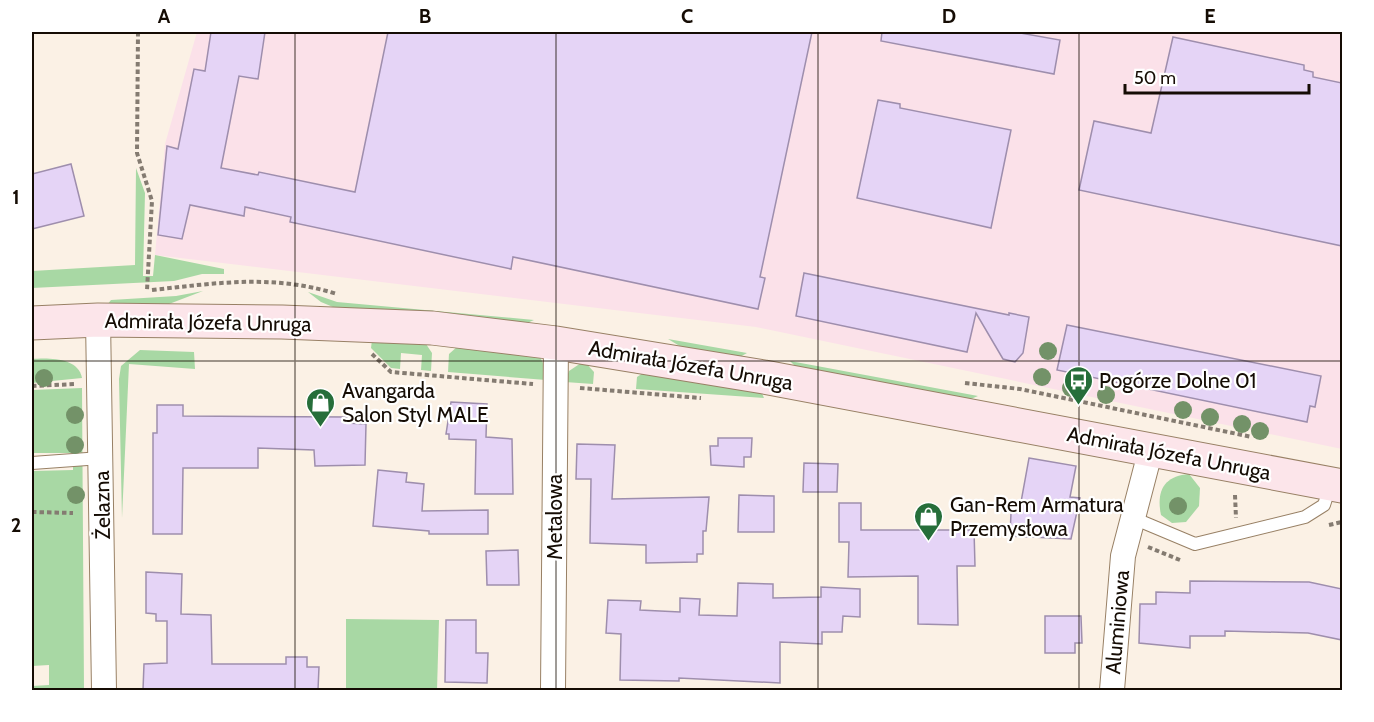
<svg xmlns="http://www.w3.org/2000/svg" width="1374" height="722" font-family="Cabin,sans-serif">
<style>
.industrial{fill:#fbe1e9}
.green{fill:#a8d8a4}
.building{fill:#e5d4f6;stroke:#9e8ead;stroke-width:1.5}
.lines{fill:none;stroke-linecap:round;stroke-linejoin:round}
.lane-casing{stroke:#988065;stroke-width:14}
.street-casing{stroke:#988065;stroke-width:26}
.secondary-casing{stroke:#988065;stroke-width:35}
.path{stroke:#847b71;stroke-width:4;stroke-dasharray:4.5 3;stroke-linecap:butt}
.lane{stroke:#fff;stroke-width:12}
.street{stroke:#fff;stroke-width:24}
.secondary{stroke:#fce5ea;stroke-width:33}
.tree{fill:#739268}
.grid{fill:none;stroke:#150c04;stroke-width:1.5;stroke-opacity:0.55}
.labels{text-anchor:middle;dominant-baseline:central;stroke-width:4.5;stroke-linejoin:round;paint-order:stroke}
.street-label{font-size:21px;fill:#150c04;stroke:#fff}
.poi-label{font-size:21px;fill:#150c04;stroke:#fff;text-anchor:start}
.neatline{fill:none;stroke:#150c04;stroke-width:2}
.grid-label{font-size:20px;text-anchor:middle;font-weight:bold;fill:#150c04}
</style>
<rect width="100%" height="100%" fill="#fbf1e5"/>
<!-- industrial -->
<path class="industrial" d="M 197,32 L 1342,32 L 1342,449 L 756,327 L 155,255 L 165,144 Z"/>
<!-- green -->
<g class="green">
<path d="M 136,168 L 145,193 L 143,276 L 153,276 L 155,255 L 224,269 L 224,274 L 202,274 L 174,281 L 32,288 L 32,271 L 135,265 Z"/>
<path d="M 203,291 L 169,304 L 107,305 L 111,300 L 176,296 Z"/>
<path d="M 308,292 L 337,302 L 534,320 L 527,323 L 333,307 L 321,302 Z"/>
<path d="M 668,339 L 747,353 L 738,358 L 683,348 Z"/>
<path d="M 372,340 L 426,344 L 432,353 L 431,371 L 421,370 L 422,355 L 401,353 L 400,369 L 391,368 L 371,348 Z"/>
<path d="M 458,346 L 540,357 L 544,365 L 546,380 L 448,372 L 449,354 Z"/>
<path d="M 140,350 L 194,352 L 195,369 L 129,364 L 122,518 L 119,379 L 121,366 Z"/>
<path d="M 32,359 C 48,358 78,357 82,378 L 32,383 Z"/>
<path d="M 584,361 L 594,372 L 593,384 L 565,382 L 569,371 Z"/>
<path d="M 790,361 L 978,396 L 966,401 L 797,368 Z"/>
<path d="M 646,371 L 761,391 L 764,398 L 636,389 L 637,377 Z"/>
<path d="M 82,388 L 84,690 L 32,690 L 32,680 L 32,686 L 49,685 L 49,665 L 32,666 L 32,471 L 73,470 L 73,453 L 32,453 L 32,390 Z"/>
<path d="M 1189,474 L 1200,488 L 1199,506 L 1186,522 L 1172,523 L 1161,515 C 1156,491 1164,476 1189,474 Z"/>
<path d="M 346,619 L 439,620 L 437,690 L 346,690 Z"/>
</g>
<!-- building -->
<g class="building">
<path d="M 211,32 L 265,32 L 258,79 L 239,76 L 221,168 L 258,175 L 259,172 L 355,192 L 388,32 L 812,32 L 760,277 L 765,278 L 758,309 L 513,257 L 511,269 L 290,222 L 291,217 L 245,207 L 244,216 L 190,205 L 182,239 L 158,235 L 167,146 L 178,149 L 194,69 L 205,71 Z"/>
<path d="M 882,32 L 1014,32 L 1060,40 L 1054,74 L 881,41 Z"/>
<path d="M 1173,37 L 1304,65 L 1304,70 L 1313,72 L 1313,77 L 1342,83 L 1342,246 L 1079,190 L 1094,121 L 1151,133 Z"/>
<path d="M 878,100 L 900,104 L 900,108 L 1011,130 L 991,228 L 857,198 Z"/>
<path d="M 71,164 L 84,216 L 32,229 L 32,174 Z"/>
<path d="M 804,273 L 1009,315 L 1009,313 L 1029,317 L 1023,353 L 1015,362 L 1003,359 L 976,313 L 967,352 L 796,316 Z"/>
<path d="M 1067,325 L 1321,376 L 1315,407 L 1310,406 L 1307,422 L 1057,370 Z"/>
<path d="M 451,402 L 487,404 L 486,437 L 512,439 L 513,494 L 475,494 L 476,440 L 449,439 L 449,434 L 446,434 Z"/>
<path d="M 157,405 L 183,405 L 183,416 L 347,417 L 347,423 L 366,424 L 365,465 L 315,466 L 314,450 L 258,448 L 258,468 L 183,468 L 182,534 L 153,534 L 153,433 L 157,433 Z"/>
<path d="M 718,438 L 752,438 L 751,457 L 744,457 L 744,467 L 711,465 L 710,446 L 718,446 Z"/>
<path d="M 577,444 L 615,445 L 612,499 L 709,497 L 706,531 L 703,531 L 703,554 L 697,554 L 697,562 L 646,563 L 646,545 L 590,543 L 591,479 L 576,479 Z"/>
<path d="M 1029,458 L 1076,466 L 1070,497 L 1080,498 L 1071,539 L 1010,536 L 1011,513 L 1019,513 Z"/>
<path d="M 804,463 L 838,464 L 837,492 L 803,492 Z"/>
<path d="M 378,470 L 407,473 L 406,482 L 424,484 L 422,511 L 488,510 L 488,534 L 429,534 L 429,531 L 373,526 Z"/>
<path d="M 739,495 L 774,496 L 774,532 L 738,532 Z"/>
<path d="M 839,503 L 861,503 L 861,530 L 974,530 L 975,566 L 957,566 L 958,625 L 918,624 L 918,576 L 848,577 L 849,542 L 839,542 Z"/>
<path d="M 518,550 L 519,585 L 487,585 L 486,551 Z"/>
<path d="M 146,572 L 182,574 L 181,614 L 211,615 L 212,664 L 286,664 L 286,657 L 307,657 L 307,667 L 319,667 L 318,690 L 143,690 L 144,664 L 167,663 L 167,621 L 156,621 L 156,614 L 146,613 Z"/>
<path d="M 1190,581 L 1309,582 L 1342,589 L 1342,640 L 1308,633 L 1225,631 L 1225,636 L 1190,636 L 1190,648 L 1139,643 L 1140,604 L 1156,604 L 1156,592 L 1190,593 Z"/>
<path d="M 738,583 L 773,584 L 773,598 L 821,597 L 821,587 L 860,589 L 860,617 L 843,616 L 842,632 L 822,632 L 822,644 L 780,642 L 780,683 L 679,678 L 679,681 L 620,680 L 621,634 L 606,633 L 608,600 L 641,601 L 640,610 L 680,612 L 680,598 L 700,599 L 699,615 L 737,616 Z"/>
<path d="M 1045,616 L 1081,616 L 1082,643 L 1075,643 L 1075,653 L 1045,653 Z"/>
<path d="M 446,620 L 476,620 L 476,653 L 488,653 L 487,683 L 445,682 Z"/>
</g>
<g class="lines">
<defs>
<g id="lane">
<path d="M 32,463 L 101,458"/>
<path d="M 1133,518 L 1195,544 L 1305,517 L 1324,505 L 1330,486"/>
</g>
<g id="street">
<path d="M 98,320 L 104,690"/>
<path d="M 553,690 L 556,343"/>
<path d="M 1112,690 L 1123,556 L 1151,449"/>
</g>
<path id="secondary" d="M 32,323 L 98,320 L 282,322 L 432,328 L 556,343 L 764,377 L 1342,486"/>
</defs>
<!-- lane casing -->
<use href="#lane" class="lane-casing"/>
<!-- street casing -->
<use href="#street" class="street-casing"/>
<!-- secondary casing -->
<use href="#secondary" class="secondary-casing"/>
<!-- path -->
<g class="path">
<path d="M 138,32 L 137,153 L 152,201 L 147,290"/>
<path d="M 152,290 C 217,283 273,274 337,294"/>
<path d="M 372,354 L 391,372 L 533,384"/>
<path d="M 965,383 L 1020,389 L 1252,437"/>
<path d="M 32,386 L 76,384"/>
<path d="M 580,388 L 701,398"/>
<path d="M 1235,495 L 1236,518"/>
<path d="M 32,512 L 73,513"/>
<path d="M 1329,525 L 1342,522"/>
<path d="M 1148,547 L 1180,560"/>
</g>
<!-- lane -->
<use href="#lane" class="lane"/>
<!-- street -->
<use href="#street" class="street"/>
<!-- secondary -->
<use href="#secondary" class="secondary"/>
</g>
<!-- trees -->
<g class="tree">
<circle cx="1048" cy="351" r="9"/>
<circle cx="1042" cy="377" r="9"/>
<circle cx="44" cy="378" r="9"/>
<circle cx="1071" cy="388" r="9"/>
<circle cx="1106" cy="395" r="9"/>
<circle cx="1183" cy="410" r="9"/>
<circle cx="75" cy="415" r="9"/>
<circle cx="1210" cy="417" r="9"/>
<circle cx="1242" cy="424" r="9"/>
<circle cx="1260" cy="431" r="9"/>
<circle cx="75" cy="445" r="9"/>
<circle cx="76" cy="495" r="9"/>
<circle cx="1178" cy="506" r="9"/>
</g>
<!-- grid -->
<path class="grid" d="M 295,32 L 295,690M 556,32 L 556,690M 818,32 L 818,690M 1079,32 L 1079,690M 32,361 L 1342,361"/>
<!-- icons -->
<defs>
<symbol id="bus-pin" viewBox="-11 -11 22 30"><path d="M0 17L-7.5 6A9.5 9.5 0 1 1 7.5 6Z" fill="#266e3a" stroke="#fff"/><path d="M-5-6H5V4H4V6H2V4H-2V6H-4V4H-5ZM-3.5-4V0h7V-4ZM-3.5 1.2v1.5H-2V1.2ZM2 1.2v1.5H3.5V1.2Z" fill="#fff"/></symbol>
<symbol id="shop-pin" viewBox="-11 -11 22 30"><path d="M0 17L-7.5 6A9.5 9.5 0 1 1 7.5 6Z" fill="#266e3a" stroke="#fff"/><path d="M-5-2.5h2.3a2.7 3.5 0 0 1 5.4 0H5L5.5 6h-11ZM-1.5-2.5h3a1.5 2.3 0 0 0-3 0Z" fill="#fff"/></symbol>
</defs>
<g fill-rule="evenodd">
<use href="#bus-pin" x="1062" y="364" width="33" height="45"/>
<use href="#shop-pin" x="304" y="386" width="33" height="45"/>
<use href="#shop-pin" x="912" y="500" width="33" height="45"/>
</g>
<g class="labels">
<!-- street labels -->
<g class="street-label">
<text transform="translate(208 322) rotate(1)">Admirała Józefa Unruga</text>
<text transform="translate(691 365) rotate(10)">Admirała Józefa Unruga</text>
<text transform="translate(1169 453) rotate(11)">Admirała Józefa Unruga</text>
<text transform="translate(102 505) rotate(-91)">Żelazna</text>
<text transform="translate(554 517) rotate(-90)">Metalowa</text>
<text transform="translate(1117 622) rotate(-85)">Aluminiowa</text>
</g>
<!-- poi labels -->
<g class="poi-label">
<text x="1099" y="380">Pogórze Dolne 01</text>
<text x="342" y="390">Avangarda<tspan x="342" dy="24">Salon Styl MALE</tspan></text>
<text x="950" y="504">Gan-Rem Armatura<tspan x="950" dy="24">Przemysłowa</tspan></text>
</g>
</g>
<!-- border -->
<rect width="1374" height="722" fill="none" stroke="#ffffff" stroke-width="66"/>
<!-- scale -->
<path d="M1125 84v9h184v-9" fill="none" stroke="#150c04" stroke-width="3"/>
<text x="1134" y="84" font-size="18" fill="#150c04" stroke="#ffffff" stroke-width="4.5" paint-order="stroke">50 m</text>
<rect x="33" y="33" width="1308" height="656" class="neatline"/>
<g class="grid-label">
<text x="164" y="23">A</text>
<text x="425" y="23">B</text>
<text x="687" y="23">C</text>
<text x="949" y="23">D</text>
<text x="1210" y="23">E</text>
<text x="16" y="204">1</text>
<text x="16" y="532">2</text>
</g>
</svg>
